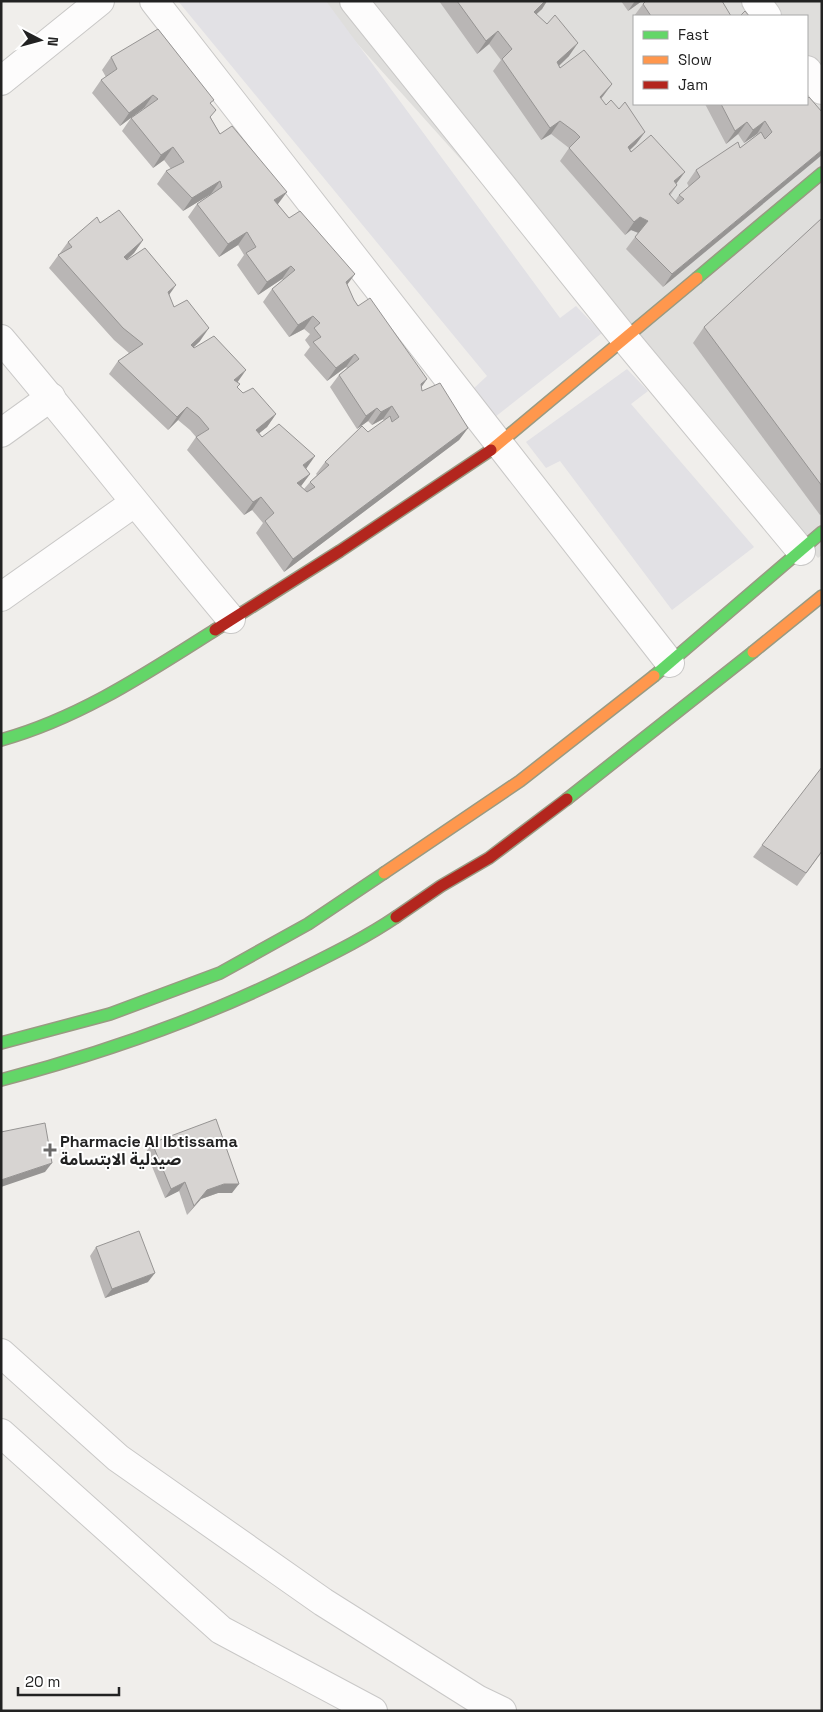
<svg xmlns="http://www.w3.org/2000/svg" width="823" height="1712" font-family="'Space Grotesk','Noto Sans Arabic',sans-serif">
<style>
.residential{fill:#dfdedc;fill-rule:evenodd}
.plaza{fill:#e2e1e5}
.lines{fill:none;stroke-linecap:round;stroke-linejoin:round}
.street-casing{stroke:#c9c8c7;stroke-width:30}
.fast-casing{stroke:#999a82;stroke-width:14}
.slow-casing{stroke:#999a82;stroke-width:14}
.jam-casing{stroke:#999a82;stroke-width:14}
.street{stroke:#fdfcfc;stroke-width:28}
.fast{stroke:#63d668;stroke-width:11}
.slow{stroke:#ff974d;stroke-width:11}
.jam{stroke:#b3261e;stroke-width:11}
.wall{fill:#b9b6b5}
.shaded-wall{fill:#969493}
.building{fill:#d7d4d2;stroke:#969493}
.poi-dot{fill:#6a6968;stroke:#fff;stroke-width:2}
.labels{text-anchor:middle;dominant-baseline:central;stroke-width:4;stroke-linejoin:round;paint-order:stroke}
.poi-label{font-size:16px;font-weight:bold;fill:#222;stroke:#fff;text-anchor:start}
</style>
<rect width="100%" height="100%" fill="#f0eeeb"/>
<!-- residential -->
<path class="residential" d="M 319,1 L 822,1 L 822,555 L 818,558 ZM 634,16 L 807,16 L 807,104 L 634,104 Z"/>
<!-- plaza -->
<g class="plaza">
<path d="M 178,1 L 326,1 L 560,318 L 576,306 L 602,333 L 495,417 L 472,390 L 487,376 Z"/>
<path d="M 627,369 L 648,391 L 631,404 L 754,547 L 672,610 L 560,461 L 546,468 L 526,442 Z"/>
</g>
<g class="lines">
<defs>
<g id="street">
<path d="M 154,1 L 670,663"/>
<path d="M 354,1 L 625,339 L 801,551"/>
<path d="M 756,1 L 767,16"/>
<path d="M 807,70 L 822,90"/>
<path d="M 1,81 L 100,1"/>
<path d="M 1,339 C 79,431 153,526 231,619"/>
<path d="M 1,433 L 51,397"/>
<path d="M 1,597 L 134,503"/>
<path d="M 1,1353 L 118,1458 L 323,1602 L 477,1699 L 502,1711"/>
<path d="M 1,1433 L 221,1630 L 373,1711"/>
</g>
<g id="fast">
<path d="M 697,278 L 822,173"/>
<path d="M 654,676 L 822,532"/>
<path d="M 1,740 C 80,718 147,673 215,630"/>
<path d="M 567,799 L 753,652"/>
<path d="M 1,1043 L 110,1014 L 220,973 L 308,924 L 384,873"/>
<path d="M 1,1080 C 104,1053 204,1018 300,970 C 332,954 365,938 396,917"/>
</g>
<g id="slow">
<path d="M 491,450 L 697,278"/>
<path d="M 753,652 L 822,596"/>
<path d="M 384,873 L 520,781 L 654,676"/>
</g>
<g id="jam">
<path d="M 215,630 L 340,551 L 491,450"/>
<path d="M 396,917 L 441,886 L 489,858 L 567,799"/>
</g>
</defs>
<!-- street casing -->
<use href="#street" class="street-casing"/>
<!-- fast casing -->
<use href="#fast" class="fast-casing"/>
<!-- slow casing -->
<use href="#slow" class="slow-casing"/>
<!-- jam casing -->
<use href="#jam" class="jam-casing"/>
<!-- street -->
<use href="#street" class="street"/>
<!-- fast -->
<use href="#fast" class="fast"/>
<!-- slow -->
<use href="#slow" class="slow"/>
<!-- jam -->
<use href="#jam" class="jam"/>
</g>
<!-- wall -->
<g class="wall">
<path d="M 439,1 L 547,1 L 542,9 L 536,14 L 569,56 L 559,66 L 560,68 L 612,84 L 601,99 L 606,105 L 619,109 L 645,132 L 636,144 L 630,150 L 676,184 L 677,185 L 670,196 L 675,201 L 679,195 L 689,187 L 687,183 L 696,170 L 740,148 L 757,135 L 757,134 L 744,143 L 738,134 L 726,144 L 705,104 L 800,104 L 663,287 L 626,249 L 638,233 L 631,230 L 625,235 L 560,161 L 569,148 L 551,134 L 541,140 L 493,71 L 501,60 L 489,44 L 477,54 Z"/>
<path d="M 621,1 L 642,1 L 628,11 Z"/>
<path d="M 643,4 L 731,16 L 634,16 Z"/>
<path d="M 111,57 L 211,104 L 211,118 L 220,134 L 289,218 L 355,274 L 347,285 L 354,300 L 358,306 L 427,379 L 421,387 L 422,391 L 468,428 L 459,440 L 284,572 L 256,533 L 263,523 L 252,510 L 244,515 L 187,450 L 196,437 L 190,430 L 178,420 L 168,430 L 109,374 L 118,361 L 129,353 L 114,340 L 49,268 L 68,242 L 100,223 L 143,240 L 134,253 L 127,260 L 169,295 L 174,307 L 200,341 L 193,348 L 237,382 L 238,388 L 243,393 L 276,414 L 267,427 L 259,433 L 262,437 L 306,469 L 310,474 L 301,486 L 304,489 L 310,482 L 317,475 L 316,474 L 325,462 L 384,421 L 383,419 L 372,425 L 368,421 L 357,429 L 330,387 L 339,375 L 347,368 L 346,367 L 327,381 L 304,355 L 310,347 L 305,340 L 310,334 L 304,329 L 289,337 L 263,302 L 272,289 L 283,280 L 282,279 L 258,295 L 237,265 L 244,255 L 238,245 L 219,257 L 188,217 L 197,204 L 211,194 L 183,211 L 157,184 L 166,171 L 171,169 L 164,160 L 153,168 L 122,131 L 131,118 L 145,108 L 144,108 L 120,126 L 92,93 L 101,80 L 106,77 L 102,70 Z"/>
<path d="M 822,218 L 822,514 L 820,515 L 693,343 L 704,327 Z"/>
<path d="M 762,845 L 822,852 L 797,886 L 753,857 Z"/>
<path d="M 152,1143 L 232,1193 L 218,1193 L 201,1199 L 187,1215 L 179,1191 L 165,1198 L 146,1152 Z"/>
<path d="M 96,1247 L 148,1282 L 105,1298 L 90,1256 Z"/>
</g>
<!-- shaded-wall -->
<g class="shaded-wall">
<path d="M 545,1 L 547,1 L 542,9 L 525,25 L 534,12 Z"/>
<path d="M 635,1 L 642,1 L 628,11 Z"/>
<path d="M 498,31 L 489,44 L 477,54 L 486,41 Z"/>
<path d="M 578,43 L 569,56 L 549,75 L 557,62 Z"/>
<path d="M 612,84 L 603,96 L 591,110 L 600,97 Z"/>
<path d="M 153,95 L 144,108 L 120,126 L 129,113 Z"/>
<path d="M 560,121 L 551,134 L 541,140 L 550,128 Z"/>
<path d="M 765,121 L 757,134 L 744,143 L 753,130 Z"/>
<path d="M 747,122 L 738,134 L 726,144 L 735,131 Z"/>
<path d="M 645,132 L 636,144 L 619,160 L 628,147 Z"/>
<path d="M 173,147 L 164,160 L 153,168 L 161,155 Z"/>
<path d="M 822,150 L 822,155 L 663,287 L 672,274 Z"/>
<path d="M 685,172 L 676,184 L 674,181 Z"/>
<path d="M 220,181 L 211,194 L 183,211 L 192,198 Z"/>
<path d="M 287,192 L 278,204 L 265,213 L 274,200 Z"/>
<path d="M 640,217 L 648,221 L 639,233 L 631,230 L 625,235 L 634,222 Z"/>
<path d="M 247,232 L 238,245 L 219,257 L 228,244 Z"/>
<path d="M 143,240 L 134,253 L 115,270 L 124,257 Z"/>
<path d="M 291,266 L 282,279 L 258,295 L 267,282 Z"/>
<path d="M 355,274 L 346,286 L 346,282 Z"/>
<path d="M 176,285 L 167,298 L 168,292 Z"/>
<path d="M 313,316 L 304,329 L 289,337 L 298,325 Z"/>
<path d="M 209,328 L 200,341 L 182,358 L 191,345 Z"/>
<path d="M 355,354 L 346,367 L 327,381 L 336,368 Z"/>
<path d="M 246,370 L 237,383 L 234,380 Z"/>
<path d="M 427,379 L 418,392 L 421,384 Z"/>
<path d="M 392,406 L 383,419 L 372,425 L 381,412 Z"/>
<path d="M 187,407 L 178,420 L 168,430 L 177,417 Z"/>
<path d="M 377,408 L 368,421 L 357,429 L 366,416 Z"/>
<path d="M 276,414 L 267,427 L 247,443 L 256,430 Z"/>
<path d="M 468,428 L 459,440 L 284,572 L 293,559 Z"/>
<path d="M 315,456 L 306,469 L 294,478 L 303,465 Z"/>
<path d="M 310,474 L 301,486 L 297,483 Z"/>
<path d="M 261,497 L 252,510 L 244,515 L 253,502 Z"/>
<path d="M 52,1163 L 45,1172 L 1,1187 L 1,1180 Z"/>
<path d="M 185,1182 L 179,1191 L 165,1198 L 171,1189 Z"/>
<path d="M 224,1184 L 239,1184 L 232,1193 L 218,1193 L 201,1199 L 187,1215 L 194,1206 L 207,1190 Z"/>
<path d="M 155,1273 L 148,1282 L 105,1298 L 112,1289 Z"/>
</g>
<!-- building -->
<g class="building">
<path d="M 457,1 L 545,1 L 534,12 L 547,24 L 555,15 L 578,43 L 557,62 L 560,68 L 584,50 L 612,84 L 600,97 L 606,105 L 611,100 L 619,109 L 625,102 L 645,132 L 628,147 L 631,152 L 651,135 L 685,172 L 674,181 L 677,185 L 669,194 L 678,204 L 684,199 L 679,195 L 700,177 L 696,170 L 738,142 L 740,148 L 761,132 L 765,139 L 772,132 L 765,121 L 753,130 L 747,122 L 735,131 L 721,104 L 807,104 L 807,99 L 809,97 L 822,112 L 822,150 L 672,274 L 635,237 L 648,221 L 640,217 L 634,222 L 569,148 L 580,137 L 575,132 L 560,121 L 550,128 L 502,59 L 512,49 L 498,31 L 486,41 Z"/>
<path d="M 646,1 L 722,1 L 731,16 L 651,16 L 643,4 Z"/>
<path d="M 745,11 L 749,16 L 740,16 Z"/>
<path d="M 158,29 L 214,100 L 210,103 L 216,110 L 210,117 L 220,134 L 232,126 L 287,192 L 274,200 L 289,218 L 300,211 L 355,274 L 346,282 L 354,300 L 358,306 L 370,298 L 427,379 L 421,384 L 422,391 L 440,383 L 468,428 L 293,559 L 265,521 L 274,513 L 261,497 L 253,502 L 196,437 L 209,429 L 199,417 L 187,407 L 177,417 L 118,361 L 143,344 L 123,328 L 58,255 L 72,247 L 68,242 L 97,217 L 100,223 L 119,210 L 143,240 L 124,257 L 127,260 L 145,248 L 176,285 L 168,292 L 174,307 L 187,300 L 209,328 L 191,345 L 194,348 L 214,336 L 246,370 L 234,380 L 240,384 L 237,387 L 243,393 L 253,388 L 276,414 L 256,430 L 262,437 L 279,424 L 315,456 L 303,465 L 310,474 L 297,483 L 307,492 L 315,487 L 310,482 L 329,465 L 325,462 L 362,426 L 368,432 L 390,416 L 392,422 L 399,417 L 392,406 L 381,412 L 377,408 L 366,416 L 339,375 L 359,359 L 355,354 L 336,368 L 313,342 L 321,337 L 314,328 L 320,323 L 313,316 L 298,325 L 272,289 L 295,270 L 291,266 L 267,282 L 246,253 L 256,247 L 247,232 L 228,244 L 197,204 L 222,187 L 220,181 L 192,198 L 166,171 L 184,162 L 173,147 L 161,155 L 131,118 L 158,99 L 153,95 L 129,113 L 101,80 L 117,69 L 111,57 Z"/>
<path d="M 822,218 L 822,486 L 704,327 Z"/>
<path d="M 822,767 L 822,851 L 806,873 L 762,845 Z"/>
<path d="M 216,1119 L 239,1184 L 224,1184 L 207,1190 L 194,1206 L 185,1182 L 171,1189 L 152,1143 Z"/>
<path d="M 45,1123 L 52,1163 L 1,1180 L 1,1132 Z"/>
<path d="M 139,1231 L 155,1273 L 112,1289 L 96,1247 Z"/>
</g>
<!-- markers -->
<path class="poi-dot" d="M47.5 1142.5h5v5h5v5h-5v5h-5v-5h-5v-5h5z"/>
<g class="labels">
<!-- poi labels -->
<g class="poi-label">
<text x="60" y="1141">Pharmacie Al Ibtissama<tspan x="60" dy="18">صيدلية الابتسامة</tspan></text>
</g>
</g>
<!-- border -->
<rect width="823" height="1712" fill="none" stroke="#222222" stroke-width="5"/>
<!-- legend -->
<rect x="633" y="15" width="175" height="90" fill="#ffffff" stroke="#a7a7a7"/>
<rect x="643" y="31" width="25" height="8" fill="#63d668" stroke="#a7a7a7"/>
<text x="678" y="40" font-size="15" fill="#222222">Fast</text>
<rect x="643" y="56" width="25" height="8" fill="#ff974d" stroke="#a7a7a7"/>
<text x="678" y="65" font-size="15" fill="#222222">Slow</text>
<rect x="643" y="81" width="25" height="8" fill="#b3261e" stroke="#a7a7a7"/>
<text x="678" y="90" font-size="15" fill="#222222">Jam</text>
<!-- north arrow -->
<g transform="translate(40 40) rotate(96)" stroke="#ffffff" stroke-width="4" paint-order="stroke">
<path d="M0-4L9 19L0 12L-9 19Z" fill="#222222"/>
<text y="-8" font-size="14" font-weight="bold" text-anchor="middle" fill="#222222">N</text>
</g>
<!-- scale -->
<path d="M18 1687v8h101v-8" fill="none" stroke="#222222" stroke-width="2.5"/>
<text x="25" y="1687" font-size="15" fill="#222222" stroke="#ffffff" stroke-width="4" paint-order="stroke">20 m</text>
</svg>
